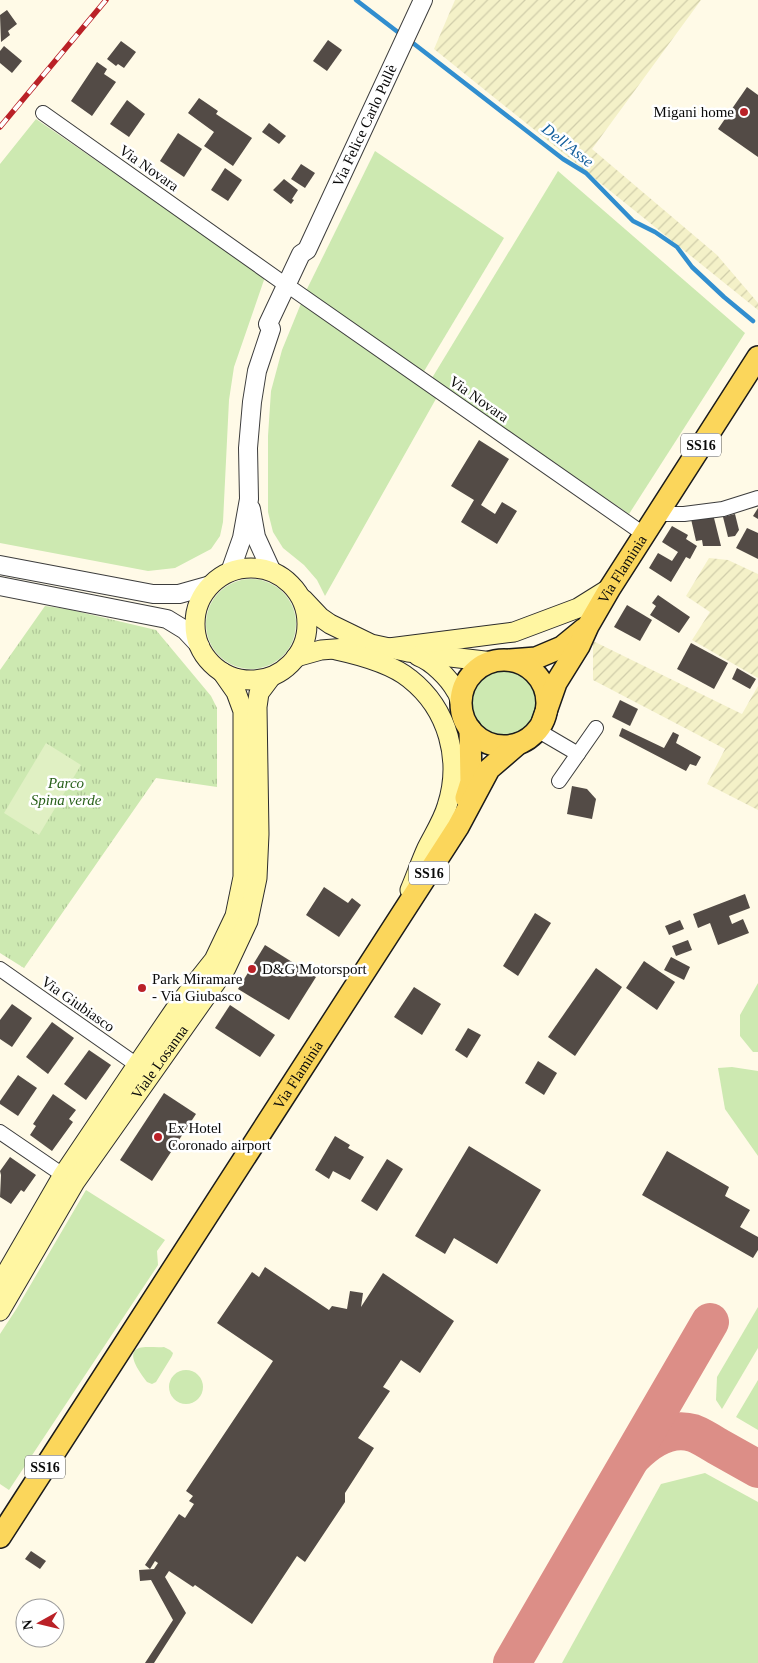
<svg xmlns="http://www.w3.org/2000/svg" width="758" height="1663" font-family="'Times New Roman',serif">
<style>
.farmland{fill:url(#farmland-furrows)}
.grass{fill:#cde9b1}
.park{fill:url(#park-tufts)}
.pitch{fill:#e0f0c3}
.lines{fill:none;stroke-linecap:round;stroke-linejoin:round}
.stream{stroke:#318ecf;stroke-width:4.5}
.taxiway{stroke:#dc8e87;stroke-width:38}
.building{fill:#534b46}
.minor-casing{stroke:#3d3d3d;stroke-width:16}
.tertiary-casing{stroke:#3d3d3d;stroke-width:20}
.secondary-casing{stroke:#2c2c2c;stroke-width:21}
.primary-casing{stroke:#1b1b1b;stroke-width:24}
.minor{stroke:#fff;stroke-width:14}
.tertiary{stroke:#fff;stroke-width:18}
.secondary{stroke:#fff6a2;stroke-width:19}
.primary{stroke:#fbd65b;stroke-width:21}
.rail-casing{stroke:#ba2127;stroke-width:5.5}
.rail{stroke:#fff;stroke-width:4;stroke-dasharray:11;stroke-linecap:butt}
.poi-dot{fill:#ba2127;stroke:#fff;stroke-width:2}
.labels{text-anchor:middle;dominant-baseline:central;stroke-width:5;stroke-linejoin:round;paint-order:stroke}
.shield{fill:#fff;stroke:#545454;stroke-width:1}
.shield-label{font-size:14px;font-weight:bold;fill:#0a0a0a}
.poi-label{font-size:15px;fill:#0a0a0a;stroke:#fff;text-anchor:start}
.street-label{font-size:15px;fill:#0a0a0a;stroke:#fff}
.park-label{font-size:15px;font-style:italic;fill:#29611b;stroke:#fff}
.water-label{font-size:16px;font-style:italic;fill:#135f9c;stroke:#fff}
</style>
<defs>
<pattern id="farmland-furrows" width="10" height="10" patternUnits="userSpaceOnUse" patternTransform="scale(1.25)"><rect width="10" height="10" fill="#f4f1c8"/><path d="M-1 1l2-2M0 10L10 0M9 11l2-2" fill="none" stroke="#d0cdaa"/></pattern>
<pattern id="park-tufts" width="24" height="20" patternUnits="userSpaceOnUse" patternTransform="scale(1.25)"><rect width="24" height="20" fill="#cde9b1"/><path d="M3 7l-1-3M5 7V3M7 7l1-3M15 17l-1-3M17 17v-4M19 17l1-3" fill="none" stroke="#afc697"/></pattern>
</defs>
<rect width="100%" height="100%" fill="#fffae7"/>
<!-- farmland -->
<g class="farmland">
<path d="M 455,0 L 701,0 L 592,149 L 717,255 L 758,303 L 758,310 L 434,49 Z"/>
<path d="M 709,558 L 728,560 L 758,574 L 758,678 L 692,640 L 710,612 L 686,596 Z"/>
<path d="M 593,641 L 742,714 L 758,686 L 758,810 L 707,784 L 725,749 L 593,680 Z"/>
</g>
<!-- grass -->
<g class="grass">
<path d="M 36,119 L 265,277 L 234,367 L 229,400 L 223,522 L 220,536 L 211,549 L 175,568 L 148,571 L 0,543 L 0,164 Z"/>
<path d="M 375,151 L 504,238 L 423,373 L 306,291 Z"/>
<path d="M 558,171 L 745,333 L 629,514 L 432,378 Z"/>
<path d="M 302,301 L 437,397 L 325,596 L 317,580 L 304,565 L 283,548 L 273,532 L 268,512 L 268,436 L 271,391 L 282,350 Z"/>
<circle cx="251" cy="624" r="45"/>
<circle cx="504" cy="703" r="33"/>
<path d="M 758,983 L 758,1052 L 753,1052 L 740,1036 L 740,1015 Z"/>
<path d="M 732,1067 L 758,1071 L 758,1156 L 725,1109 L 718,1068 Z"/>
<path d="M 86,1190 L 165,1240 L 157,1251 L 158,1265 L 9,1490 L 0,1484 L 0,1334 L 17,1308 Z"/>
<path d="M 758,1307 L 758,1348 L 722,1409 L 716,1400 L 717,1377 Z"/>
<path d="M 164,1347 L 170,1350 L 173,1353 L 172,1356 L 156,1382 L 152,1384 L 147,1382 C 142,1375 124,1353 139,1348 C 146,1346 157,1348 164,1347 Z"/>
<circle cx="186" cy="1387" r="17"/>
<path d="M 758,1380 L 758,1430 L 736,1417 Z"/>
<path d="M 705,1473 L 758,1502 L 758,1663 L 562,1663 L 661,1484 Z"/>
</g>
<!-- park -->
<path class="park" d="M 45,606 L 67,609 L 156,630 L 211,696 L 217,708 L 217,787 L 156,778 L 24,968 L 0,953 L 0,670 Z"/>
<!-- pitch -->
<path class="pitch" d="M 46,743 L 81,765 L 39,835 L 4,813 Z"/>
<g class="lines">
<!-- stream -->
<g class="stream">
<path d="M 356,0 L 403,36"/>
<path d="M 409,40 L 563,159 L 586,173 L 633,221 L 655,232 L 677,247 L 692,267 L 724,297 L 753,321"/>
</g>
<!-- taxiway -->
<g class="taxiway">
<path d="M 633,1456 C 648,1441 670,1426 693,1433 C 701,1436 709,1441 717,1446 C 731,1454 744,1461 758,1469"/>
<path d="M 512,1663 L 710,1322"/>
</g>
</g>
<!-- building -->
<g class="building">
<path d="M 7,10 L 17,24 L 8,31 L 10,35 L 1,42 L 0,15 Z"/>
<path d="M 328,40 L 342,50 L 327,71 L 313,61 Z"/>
<path d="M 121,41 L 136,52 L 124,68 L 118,64 L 116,66 L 107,59 Z"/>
<path d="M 4,46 L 22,61 L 12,73 L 0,63 L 0,51 Z"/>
<path d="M 97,62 L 107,69 L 104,74 L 116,82 L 92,116 L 71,101 Z"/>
<path d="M 747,87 L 758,95 L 758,157 L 718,129 Z"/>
<path d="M 199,98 L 218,111 L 216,114 L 252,138 L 233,166 L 204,146 L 214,132 L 188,113 Z"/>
<path d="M 127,100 L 145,114 L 129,137 L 110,124 Z"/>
<path d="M 269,123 L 286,136 L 279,144 L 262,132 Z"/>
<path d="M 178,133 L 202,149 L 184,177 L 160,161 Z"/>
<path d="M 301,164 L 315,173 L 305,188 L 291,179 Z"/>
<path d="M 225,168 L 242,180 L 228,201 L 211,190 Z"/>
<path d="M 284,179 L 298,190 L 292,199 L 294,200 L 291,204 L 273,190 Z"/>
<path d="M 479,440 L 509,459 L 481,505 L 495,514 L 502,502 L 517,511 L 497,544 L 461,522 L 474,500 L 451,486 Z"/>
<path d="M 758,508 L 758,519 L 753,516 Z"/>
<path d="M 713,514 L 721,546 L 703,546 L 702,540 L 696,541 L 691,519 Z"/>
<path d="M 735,514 L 739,530 L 735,536 L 728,537 L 723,517 Z"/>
<path d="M 672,526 L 688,535 L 686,539 L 697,546 L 690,559 L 686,557 L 671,582 L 649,568 L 658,553 L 672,561 L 678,552 L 662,542 Z"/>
<path d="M 747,528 L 758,533 L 758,559 L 736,548 Z"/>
<path d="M 658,595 L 690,617 L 679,633 L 650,615 L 656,606 L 652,603 Z"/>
<path d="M 627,605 L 652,620 L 640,641 L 614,627 Z"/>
<path d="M 691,643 L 728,663 L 714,689 L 677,669 Z"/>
<path d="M 737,668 L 756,679 L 750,689 L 732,679 Z"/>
<path d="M 620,700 L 638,709 L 630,726 L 612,717 Z"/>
<path d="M 622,728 L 664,748 L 673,732 L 679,735 L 676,743 L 701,757 L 696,766 L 690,764 L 686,771 L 619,736 Z"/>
<path d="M 572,786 L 587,789 L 596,799 L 592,819 L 567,814 Z"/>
<path d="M 324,887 L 348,903 L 352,898 L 361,905 L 339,937 L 306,915 Z"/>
<path d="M 745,894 L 750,908 L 729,916 L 732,924 L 743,919 L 749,933 L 718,945 L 710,923 L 698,928 L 693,914 Z"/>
<path d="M 535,913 L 551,923 L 518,976 L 503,966 Z"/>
<path d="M 680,920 L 684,929 L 669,935 L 665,926 Z"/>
<path d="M 688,940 L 692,950 L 676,956 L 672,946 Z"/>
<path d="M 265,945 L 316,977 L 289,1020 L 238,989 Z"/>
<path d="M 671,957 L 690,967 L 684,980 L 664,970 Z"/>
<path d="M 644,961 L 675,982 L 657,1010 L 626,988 Z"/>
<path d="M 596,968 L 622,987 L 575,1056 L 548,1037 Z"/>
<path d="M 414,987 L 441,1004 L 422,1035 L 394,1017 Z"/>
<path d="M 12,1004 L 32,1018 L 12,1047 L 0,1039 L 0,1020 Z"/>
<path d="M 230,1005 L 275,1035 L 260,1057 L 215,1028 Z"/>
<path d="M 52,1022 L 74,1038 L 48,1074 L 26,1057 Z"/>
<path d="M 468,1028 L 481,1035 L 467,1058 L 455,1050 Z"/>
<path d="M 89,1050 L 111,1065 L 86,1100 L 64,1084 Z"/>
<path d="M 538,1061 L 557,1073 L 544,1095 L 525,1083 Z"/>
<path d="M 18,1075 L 37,1088 L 18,1116 L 0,1104 L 0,1101 Z"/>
<path d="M 164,1093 L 196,1114 L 152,1181 L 120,1160 Z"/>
<path d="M 53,1094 L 76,1110 L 69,1119 L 73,1122 L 52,1151 L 30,1135 L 36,1126 L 33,1124 Z"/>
<path d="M 335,1136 L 350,1145 L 348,1148 L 364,1157 L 350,1180 L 333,1171 L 329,1179 L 315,1170 Z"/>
<path d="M 469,1146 L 541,1190 L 497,1264 L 454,1238 L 445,1254 L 415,1236 Z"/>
<path d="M 667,1151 L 729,1187 L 725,1196 L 750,1210 L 740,1227 L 758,1237 L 758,1250 L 753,1258 L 642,1195 Z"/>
<path d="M 10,1157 L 36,1175 L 24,1192 L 21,1190 L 11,1204 L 0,1197 L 1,1175 L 0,1171 Z"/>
<path d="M 387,1159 L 403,1169 L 377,1211 L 361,1201 Z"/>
<path d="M 265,1267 L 329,1310 L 332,1306 L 347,1309 L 350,1291 L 363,1293 L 361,1307 L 383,1273 L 454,1321 L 420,1373 L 401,1360 L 383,1387 L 390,1391 L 358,1438 L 374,1448 L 345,1493 L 345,1502 L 305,1562 L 297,1556 L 252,1624 L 195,1585 L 193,1587 L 169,1571 L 165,1577 L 186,1613 L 154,1663 L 145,1663 L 173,1620 L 151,1580 L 140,1581 L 139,1570 L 154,1569 L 158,1563 L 155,1561 L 150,1569 L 145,1565 L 179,1514 L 185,1518 L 194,1504 L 189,1501 L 193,1496 L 186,1491 L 273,1361 L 217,1323 L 252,1272 L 259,1277 Z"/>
<path d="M 31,1551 L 46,1561 L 40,1569 L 25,1559 Z"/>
</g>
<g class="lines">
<defs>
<g id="minor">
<path d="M 43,113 L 286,285"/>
<path d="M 294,290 L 645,535"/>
<path d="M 658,514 L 684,514 L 723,509 L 758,498"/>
<path d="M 537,730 L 578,754"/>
<path d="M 559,781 L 596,728"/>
<path d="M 0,969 L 137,1065"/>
<path d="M 0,1132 L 63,1175"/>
</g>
<g id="tertiary">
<path d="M 251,509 L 256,537 L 272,572"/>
<path d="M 0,565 L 153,594 L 179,594 L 211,585"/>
<path id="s1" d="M 230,572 L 242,538 L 249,499 L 248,448 L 252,402 L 257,371 L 271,329 L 268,324 L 301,254 L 307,250 L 423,0"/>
<path d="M 0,586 L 167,619 L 185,630 L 200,646"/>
</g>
<g id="secondary">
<circle cx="251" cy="624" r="56"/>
<path d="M 303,599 L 320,617 L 330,624 L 371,644 L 408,652 L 493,662"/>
<path d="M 389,648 L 514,632 L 578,608 L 610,588"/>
<path d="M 336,650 C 359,655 392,664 410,679 C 448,709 462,760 447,806 C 443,820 434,834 427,848 C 421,861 416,876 410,890"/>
<path d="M 418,656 C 432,661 449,678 456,691 C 459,695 460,701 461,706"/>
<path d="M 296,657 L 321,650 L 347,648"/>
<path d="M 0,1284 L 63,1175 L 137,1065 L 176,1008 L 214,960 L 235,916 L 243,877 L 243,711 L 236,692 L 222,672"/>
<path id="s2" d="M 0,1311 L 75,1182 L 226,968 L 248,921 L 257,878 L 259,834 L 257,707 L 259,693 L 271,677"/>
</g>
<g id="primary">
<path d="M 510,660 L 536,658 L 562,647 L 584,629"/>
<circle cx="504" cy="703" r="43"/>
<path id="s3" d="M 543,720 L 556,683 L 579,646 L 588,626 L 610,588 L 758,357"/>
<path d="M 466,798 L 471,782 L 470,729"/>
<path id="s4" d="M 0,1537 L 458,827 L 489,769 L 518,744"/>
</g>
</defs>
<!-- minor casing -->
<use href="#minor" class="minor-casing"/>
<!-- tertiary casing -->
<use href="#tertiary" class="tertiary-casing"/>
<!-- secondary casing -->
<use href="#secondary" class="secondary-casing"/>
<!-- primary casing -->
<use href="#primary" class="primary-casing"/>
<!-- minor -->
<use href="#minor" class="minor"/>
<!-- tertiary -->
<use href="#tertiary" class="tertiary"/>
<!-- secondary -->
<use href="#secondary" class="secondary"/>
<!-- primary -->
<use href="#primary" class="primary"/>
<defs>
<path id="rail" d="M 0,127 L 106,0"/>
</defs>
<!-- rail casing -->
<use href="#rail" class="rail-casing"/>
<!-- rail -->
<use href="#rail" class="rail"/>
</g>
<!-- markers -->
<g class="poi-dot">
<circle cx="744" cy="112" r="5"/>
<circle cx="252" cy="969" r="5"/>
<circle cx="142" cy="988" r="5"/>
<circle cx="158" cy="1137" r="5"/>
</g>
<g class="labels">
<!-- shield labels -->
<g class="shield">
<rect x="681" y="433.5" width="40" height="23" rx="4"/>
<rect x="409" y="861.5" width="40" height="23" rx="4"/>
<rect x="25" y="1455.5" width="40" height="23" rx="4"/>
</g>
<g class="shield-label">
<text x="701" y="445">SS16</text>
<text x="429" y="873">SS16</text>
<text x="45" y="1467">SS16</text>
</g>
<!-- poi labels -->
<g class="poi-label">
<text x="734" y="112" text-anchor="end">Migani home</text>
<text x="262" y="969">D&amp;G Motorsport</text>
<text x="152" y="979">Park Miramare<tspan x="152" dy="17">- Via Giubasco</tspan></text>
<text x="168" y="1128">Ex Hotel<tspan x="168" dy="17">Coronado airport</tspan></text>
</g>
<!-- street labels -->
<g class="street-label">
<text stroke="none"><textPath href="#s1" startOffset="476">Via Felice Carlo Pullè</textPath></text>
<text transform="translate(149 168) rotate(35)">Via Novara</text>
<text transform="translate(479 399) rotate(35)">Via Novara</text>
<text stroke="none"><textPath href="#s3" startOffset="171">Via Flaminia</textPath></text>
<text transform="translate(78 1004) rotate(35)">Via Giubiasco</text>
<text stroke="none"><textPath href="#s2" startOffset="296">Viale Losanna</textPath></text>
<text stroke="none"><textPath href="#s4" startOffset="550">Via Flaminia</textPath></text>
</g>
<!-- park labels -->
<g class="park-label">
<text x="66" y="783">Parco<tspan x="66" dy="17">Spina verde</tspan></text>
</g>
<!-- water labels -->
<g class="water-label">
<text transform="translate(568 145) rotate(38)">Dell'Asse</text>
</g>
</g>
<!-- north arrow -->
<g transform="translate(40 1623) rotate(262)"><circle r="24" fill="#ffffff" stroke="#9d9d9d"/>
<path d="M0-4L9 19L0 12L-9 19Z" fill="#ba2127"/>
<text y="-8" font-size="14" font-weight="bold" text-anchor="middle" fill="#0a0a0a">N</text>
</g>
</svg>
